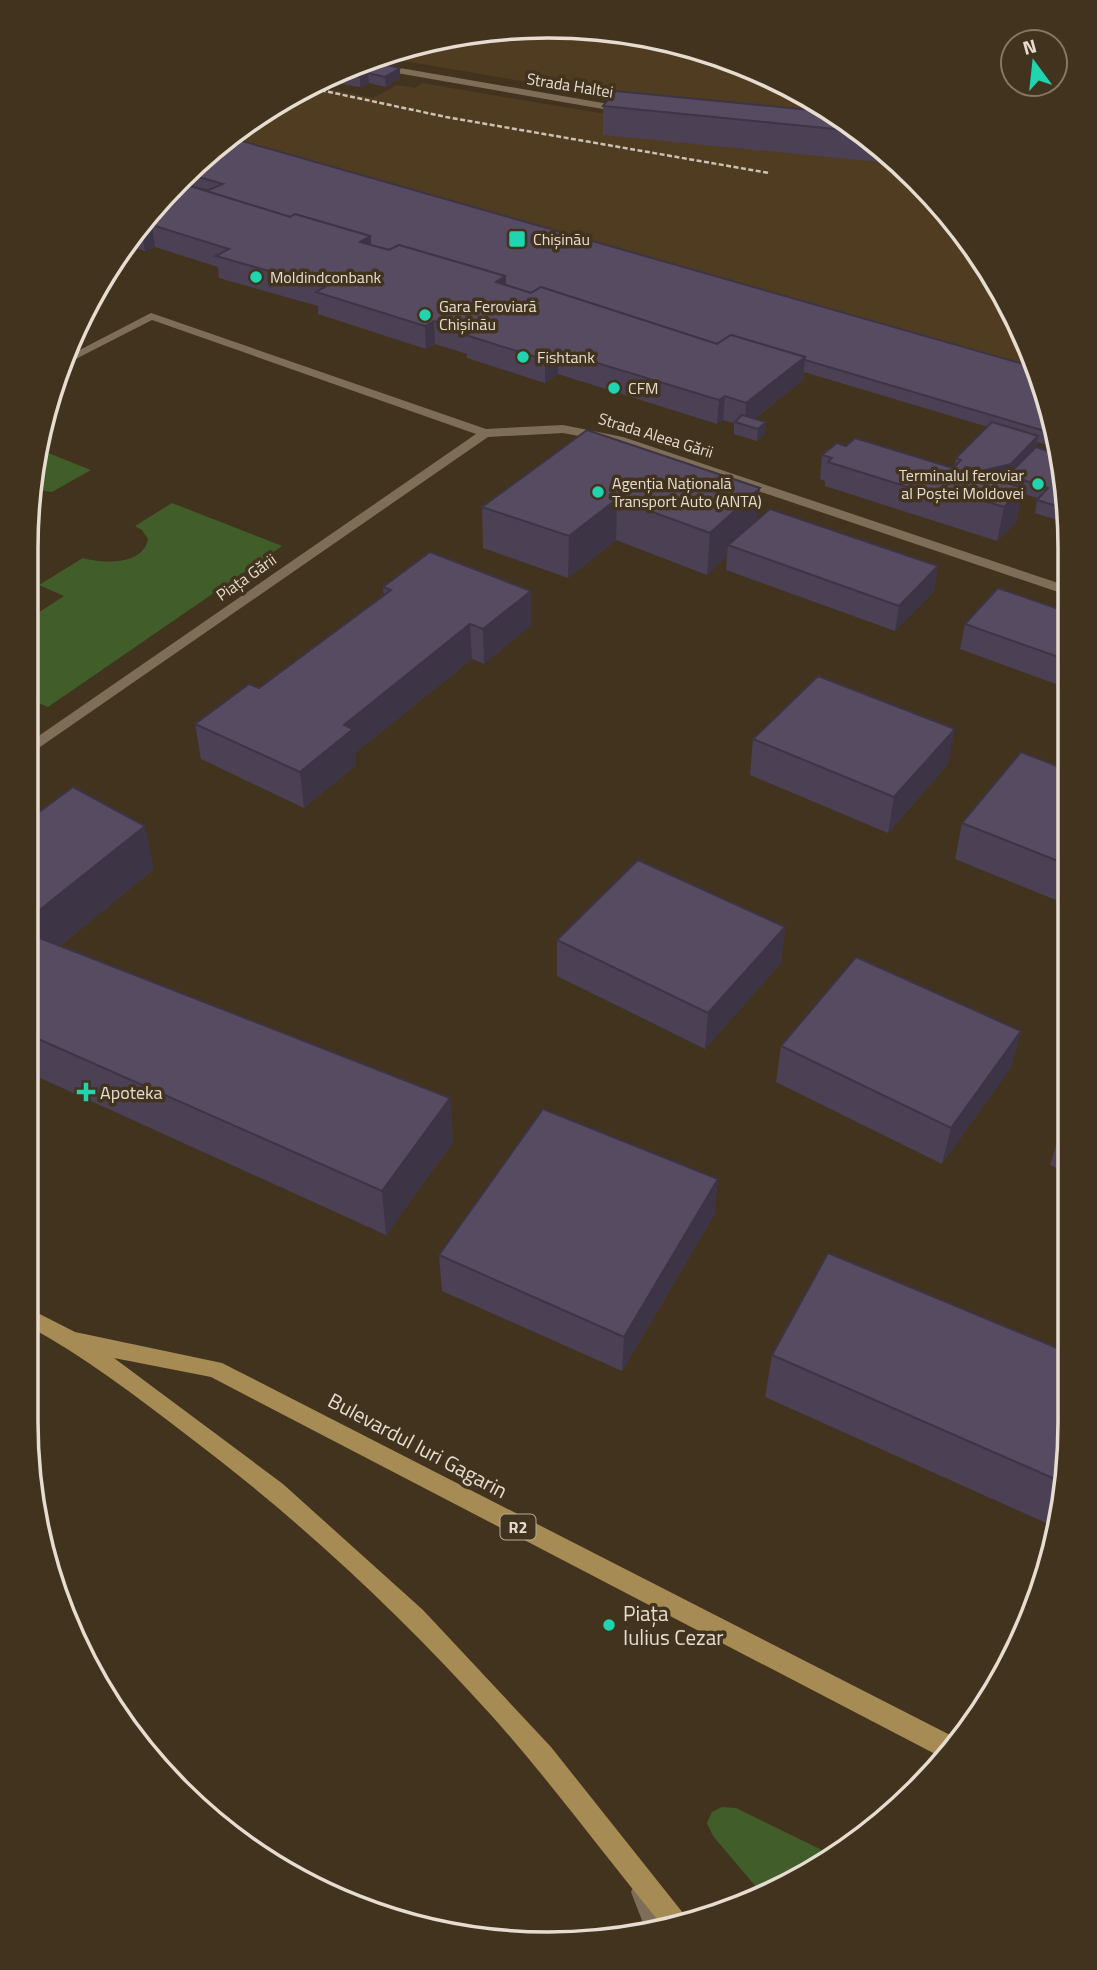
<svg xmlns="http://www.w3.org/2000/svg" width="1097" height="1970" font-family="'Titillium Web',sans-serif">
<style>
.built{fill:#503c21}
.green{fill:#415e2a}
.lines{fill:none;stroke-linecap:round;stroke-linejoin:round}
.minor{fill:#7f6e57;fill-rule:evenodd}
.primary{fill:#a78b55;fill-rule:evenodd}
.rail{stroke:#ccc2b4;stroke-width:2.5;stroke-dasharray:5 2.5;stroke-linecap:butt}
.wall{fill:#4b4054}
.shaded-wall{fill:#3d3445}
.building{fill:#574b62;stroke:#3d3445;stroke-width:2}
.poi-dot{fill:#1fd5b0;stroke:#42331e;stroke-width:2.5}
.labels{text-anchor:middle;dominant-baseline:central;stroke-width:7;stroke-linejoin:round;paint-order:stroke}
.far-street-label{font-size:16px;fill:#e6ddd0;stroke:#42331e}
.far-poi-label{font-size:16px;fill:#e6ddd0;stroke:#42331e;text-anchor:start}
.shield{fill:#42331e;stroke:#b5aa9b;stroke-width:2}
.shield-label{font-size:16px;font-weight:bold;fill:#e6ddd0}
.poi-label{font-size:18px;fill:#e6ddd0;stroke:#42331e;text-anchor:start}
.near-street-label{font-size:21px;fill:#e6ddd0;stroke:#42331e}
.near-poi-label{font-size:21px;fill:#e6ddd0;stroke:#42331e;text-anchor:start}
.rim{fill:none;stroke:#e6ddd0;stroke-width:3.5}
</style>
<rect width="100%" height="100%" fill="#42331e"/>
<!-- built -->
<g class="built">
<path d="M 515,27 L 617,31 L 717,54 L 810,96 L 842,121 L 634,100 L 380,57 L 414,44 Z"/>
<path d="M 422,83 L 617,116 L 873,145 L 917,179 L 983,259 L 1043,380 L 221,143 L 310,85 L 373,98 L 397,85 L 415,88 Z"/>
</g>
<!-- green -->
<g class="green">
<path d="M 38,449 L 91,470 L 52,492 L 32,489 Z"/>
<path d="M 172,503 L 282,546 L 48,707 L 27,698 L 27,620 L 64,596 L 39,585 L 83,558 C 103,564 144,565 148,539 L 142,530 L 135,526 Z"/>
<path d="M 722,1807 L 736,1808 L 830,1854 L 763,1895 L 713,1836 L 707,1823 L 712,1812 Z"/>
</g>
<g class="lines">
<!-- minor -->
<g class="minor">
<path d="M 377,64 L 626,107 L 631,110 L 626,113 L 374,69 Z"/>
<path d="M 151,313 L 486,429 L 563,425 L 623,437 L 1067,586 L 1067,595 L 616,443 L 563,433 L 488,437 L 27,756 L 27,744 L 476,434 L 152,320 L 64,365 L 68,356 Z"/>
<path d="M 644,1879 L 653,1883 L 669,1922 L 645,1928 L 631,1892 L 635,1883 Z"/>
</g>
<!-- primary -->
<path class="primary" d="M 26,1307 L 75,1332 L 222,1363 L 956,1738 L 939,1756 L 211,1377 L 114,1358 L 283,1484 L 423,1610 L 551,1747 L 687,1918 L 661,1924 C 604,1855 551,1782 491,1715 C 398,1612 298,1519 188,1436 C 136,1396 84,1356 26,1325 Z"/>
<!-- rail -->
<path class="rail" d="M 306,87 L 446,117 L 769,173"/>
</g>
<!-- wall -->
<g class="wall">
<path d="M 367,61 L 400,68 L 400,78 L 386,87 L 369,83 L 360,87 L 336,83 L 335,74 Z"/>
<path d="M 603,106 L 830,112 L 891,159 L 890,163 L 603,135 Z"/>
<path d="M 228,137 L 1043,380 L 1059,448 L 1037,442 L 1036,447 L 1066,481 L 1066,523 L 1035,513 L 1037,500 L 1039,499 L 1022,493 L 1016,522 L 997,541 L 825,486 L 825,481 L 820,479 L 822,455 L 846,446 L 953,468 L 955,466 L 956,458 L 988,427 L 804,372 L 803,380 L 754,419 L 766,422 L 765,434 L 757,441 L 734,434 L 734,423 L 723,420 L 717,424 L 558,374 L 545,383 L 467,358 L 467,354 L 435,344 L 426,349 L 318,314 L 318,306 L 219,278 L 218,267 L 155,247 L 145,251 L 126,245 L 156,204 L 181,188 L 206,191 L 209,190 L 180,182 Z"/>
<path d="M 587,430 L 757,520 L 938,566 L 934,591 L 895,631 L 726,570 L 727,556 L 707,575 L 616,540 L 568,578 L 483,548 L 482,507 Z"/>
<path d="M 383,587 L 531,591 L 531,625 L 484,664 L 472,659 L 355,753 L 356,765 L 304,808 L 201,759 L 195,724 L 259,688 L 384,596 Z"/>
<path d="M 1067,612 L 1067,688 L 960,649 L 965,624 Z"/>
<path d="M 753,739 L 948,764 L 888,833 L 750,775 Z"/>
<path d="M 1067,770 L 1068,905 L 955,859 L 962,823 Z"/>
<path d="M 27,821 L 154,869 L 60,946 L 450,1098 L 453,1142 L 386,1235 L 27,1072 Z"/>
<path d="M 785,927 L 781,963 L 705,1049 L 557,976 L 557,940 Z"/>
<path d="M 1021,1031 L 1011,1067 L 942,1164 L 776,1082 L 781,1046 Z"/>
<path d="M 1068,1119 L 1069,1174 L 1050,1165 L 1061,1130 Z"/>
<path d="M 718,1179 L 714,1215 L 622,1371 L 442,1291 L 439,1255 Z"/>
<path d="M 772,1355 L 1070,1455 L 1055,1527 L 765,1397 Z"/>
</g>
<!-- shaded-wall -->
<g class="shaded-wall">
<path d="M 400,68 L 400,78 L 386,87 L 385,77 Z"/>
<path d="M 368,73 L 369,83 L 360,87 L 360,77 Z"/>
<path d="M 152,225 L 155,247 L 145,251 L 142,230 Z"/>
<path d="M 370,236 L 371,255 L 360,242 Z"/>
<path d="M 505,276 L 505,296 L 496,282 Z"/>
<path d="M 434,321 L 435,344 L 426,349 L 425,326 Z"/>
<path d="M 558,351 L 558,374 L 545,383 L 545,360 Z"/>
<path d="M 805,357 L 803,380 L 746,425 L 745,425 L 746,403 Z"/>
<path d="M 725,396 L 723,420 L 717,424 L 719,400 Z"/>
<path d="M 766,422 L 765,434 L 757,441 L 758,429 Z"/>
<path d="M 1038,436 L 1033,460 L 1008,475 L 1006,488 L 964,476 Z"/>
<path d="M 760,488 L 756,529 L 728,545 L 727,556 L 707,575 L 710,533 Z"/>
<path d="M 1023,488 L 1016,522 L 997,541 L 1004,507 Z"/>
<path d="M 617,499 L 616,540 L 568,578 L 569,536 Z"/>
<path d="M 938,566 L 934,591 L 895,631 L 899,606 Z"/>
<path d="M 531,591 L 531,625 L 484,664 L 483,629 Z"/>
<path d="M 470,624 L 472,659 L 355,753 L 356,765 L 304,808 L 300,772 L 344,725 Z"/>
<path d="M 955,729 L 948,764 L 888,833 L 894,797 Z"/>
<path d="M 145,826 L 154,869 L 28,972 L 27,967 L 27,920 Z"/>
<path d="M 785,927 L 781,963 L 705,1049 L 708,1013 Z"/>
<path d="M 1021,1031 L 1011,1067 L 942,1164 L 951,1128 Z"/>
<path d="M 450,1098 L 453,1142 L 386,1235 L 382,1191 Z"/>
<path d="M 718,1179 L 714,1215 L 622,1371 L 624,1337 Z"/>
</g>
<!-- building -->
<g class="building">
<path d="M 367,61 L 400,68 L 385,77 L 368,73 L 360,77 L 337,73 Z"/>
<path d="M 615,91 L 830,112 L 855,131 L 603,106 Z"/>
<path d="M 228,137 L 1037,368 L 1043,380 L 1055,434 L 805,360 L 805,357 L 731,335 L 717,344 L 541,287 L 531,293 L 505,285 L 505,276 L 399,245 L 389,250 L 370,245 L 370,236 L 295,214 L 290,217 L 206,191 L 223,184 L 188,174 Z"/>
<path d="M 187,185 L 290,217 L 295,214 L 370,236 L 360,242 L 389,250 L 399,245 L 505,276 L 496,282 L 531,293 L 541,287 L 717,344 L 731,335 L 805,357 L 746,403 L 725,396 L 719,400 L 558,351 L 545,360 L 466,335 L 471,332 L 434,321 L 425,326 L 316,292 L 325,287 L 216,256 L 229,249 L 152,225 L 142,230 L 138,229 L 156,204 L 175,186 L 181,188 Z"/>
<path d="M 742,415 L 766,422 L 758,429 L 735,422 Z"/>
<path d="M 992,422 L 1038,436 L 1011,464 L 981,471 L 966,467 L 944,488 L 943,498 L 828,462 L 832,458 L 822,455 L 837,443 L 846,446 L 855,438 L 953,468 L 961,460 L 956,458 Z"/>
<path d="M 587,430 L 760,488 L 710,533 L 617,499 L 569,536 L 482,507 Z"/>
<path d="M 1036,447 L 1060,455 L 1066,481 L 1066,509 L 1037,500 L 1048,488 L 1008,475 Z"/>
<path d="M 966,467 L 981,471 L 978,474 L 1023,488 L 1004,507 L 944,488 Z"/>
<path d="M 770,509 L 938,566 L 899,606 L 728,545 Z"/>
<path d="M 430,552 L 531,591 L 483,629 L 470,624 L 344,725 L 353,729 L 300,772 L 195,724 L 249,684 L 259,688 L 391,590 L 383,587 Z"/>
<path d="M 998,588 L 1067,612 L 1067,660 L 965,624 Z"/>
<path d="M 818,676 L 955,729 L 894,797 L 753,739 Z"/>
<path d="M 1021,752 L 1067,770 L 1068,865 L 962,823 Z"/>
<path d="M 73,787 L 145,826 L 27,920 L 27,821 Z"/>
<path d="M 638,860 L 785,927 L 708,1013 L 557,940 Z"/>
<path d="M 27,933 L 450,1098 L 382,1191 L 27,1034 Z"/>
<path d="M 856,957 L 1021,1031 L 951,1128 L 781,1046 Z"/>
<path d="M 543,1109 L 718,1179 L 624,1337 L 439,1255 Z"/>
<path d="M 1068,1119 L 1069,1133 L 1061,1130 Z"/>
<path d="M 828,1253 L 1069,1353 L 1070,1455 L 1064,1483 L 772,1355 Z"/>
</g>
<!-- markers -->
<g class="poi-dot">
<rect x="508" y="230" width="18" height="18" rx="3.5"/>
<circle cx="256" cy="277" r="7"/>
<circle cx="425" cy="315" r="7"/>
<circle cx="523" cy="357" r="7"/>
<circle cx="614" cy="388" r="7"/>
<circle cx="1038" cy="484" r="7"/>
<circle cx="598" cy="492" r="7"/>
<path d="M82.5 1081.5h7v7h7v7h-7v7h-7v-7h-7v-7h7z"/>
<circle cx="609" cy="1625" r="7"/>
</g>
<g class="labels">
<!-- far-street labels -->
<g class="far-street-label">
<text transform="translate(570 85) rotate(9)">Strada Haltei</text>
<text transform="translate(656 435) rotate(17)">Strada Aleea Gării</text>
<text transform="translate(246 577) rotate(-35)">Piața Gării</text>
</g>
<!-- far-poi labels -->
<g class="far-poi-label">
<text x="533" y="239">Chișinău</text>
<text x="270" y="277">Moldindconbank</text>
<text x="439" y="306">Gara Feroviară<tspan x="439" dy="18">Chișinău</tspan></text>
<text x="537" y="357">Fishtank</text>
<text x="628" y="388">CFM</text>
<text x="1024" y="475" text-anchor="end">Terminalul feroviar<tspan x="1024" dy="18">al Poștei Moldovei</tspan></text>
<text x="612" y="483">Agenția Națională<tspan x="612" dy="18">Transport Auto (ANTA)</tspan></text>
</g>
<!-- shield labels -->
<rect class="shield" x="500.5" y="1514.5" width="35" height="25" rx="5"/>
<g class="shield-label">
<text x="518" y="1527">R2</text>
</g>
<!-- poi labels -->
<g class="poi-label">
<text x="100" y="1092">Apoteka</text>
</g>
<!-- near-street labels -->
<g class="near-street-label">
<text transform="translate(418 1445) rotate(28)">Bulevardul Iuri Gagarin</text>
</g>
<!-- near-poi labels -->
<g class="near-poi-label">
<text x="623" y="1613">Piața<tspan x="623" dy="24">Iulius Cezar</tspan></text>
</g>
</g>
<!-- crop -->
<path d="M0 0H1097V1970H0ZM548 38H548A510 510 0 0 1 1058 548V1422A510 510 0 0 1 548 1932H548A510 510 0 0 1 38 1422V548A510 510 0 0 1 548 38Z" fill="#42331e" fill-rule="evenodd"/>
<path class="rim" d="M548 38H548A510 510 0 0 1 1058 548V1422A510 510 0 0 1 548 1932H548A510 510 0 0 1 38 1422V548A510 510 0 0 1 548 38Z"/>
<!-- north arrow -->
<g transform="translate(1034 63) rotate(345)"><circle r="33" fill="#42331e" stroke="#847765" stroke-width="2"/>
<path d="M0-5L12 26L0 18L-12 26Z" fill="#1fd5b0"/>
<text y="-10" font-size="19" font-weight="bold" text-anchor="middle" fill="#e6ddd0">N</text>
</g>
</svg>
